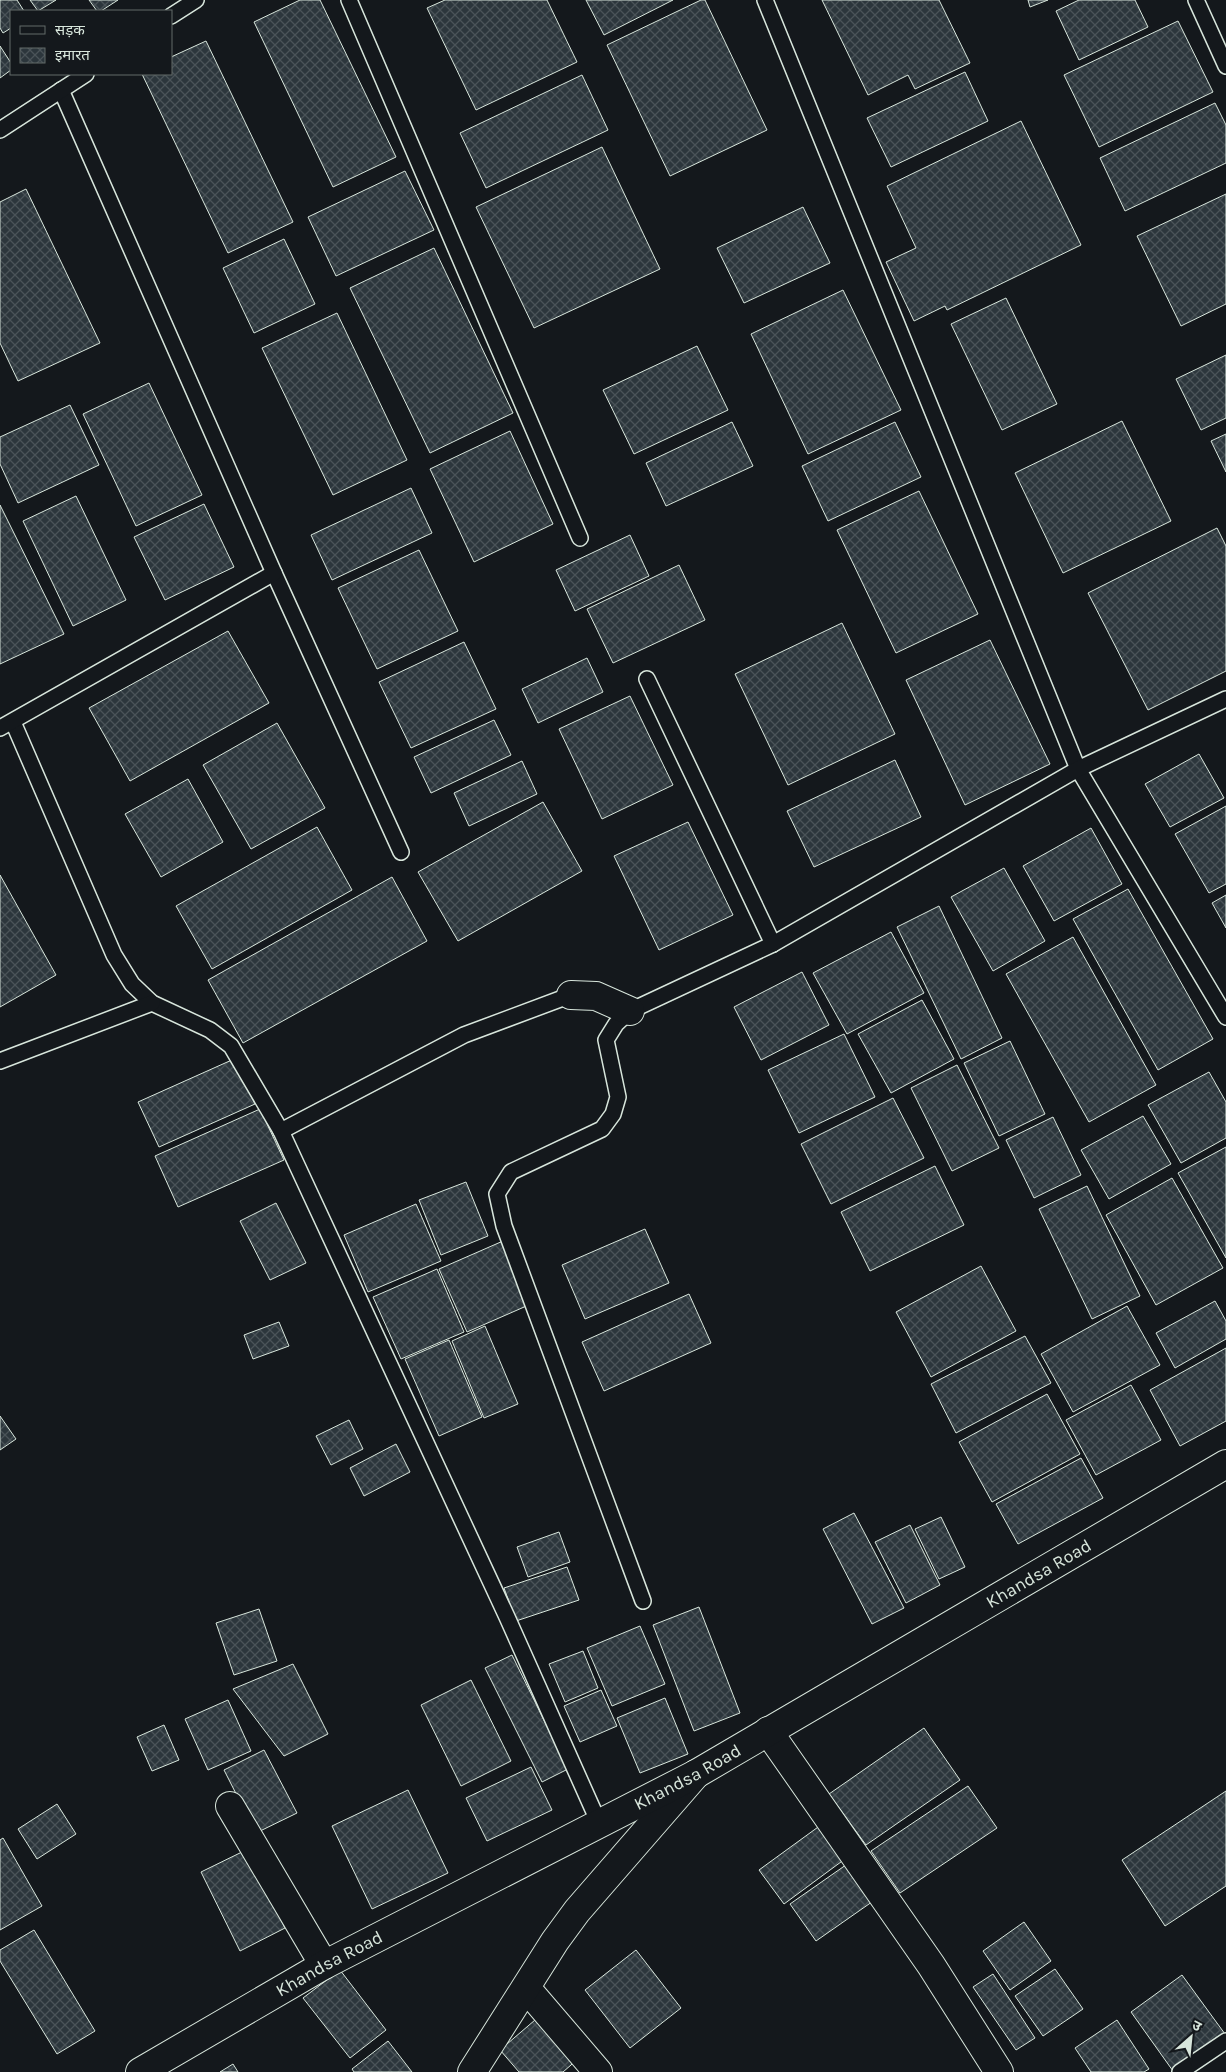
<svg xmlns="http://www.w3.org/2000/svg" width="1226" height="2072" font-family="Karla,'Noto Sans Devanagari',sans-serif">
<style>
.building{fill:url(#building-cross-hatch);stroke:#d8e6dc}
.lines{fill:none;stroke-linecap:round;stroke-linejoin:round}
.lane-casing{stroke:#d8e6dc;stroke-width:18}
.street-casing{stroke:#d8e6dc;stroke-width:30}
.secondary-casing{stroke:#d8e6dc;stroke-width:30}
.lane{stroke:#14181c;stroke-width:15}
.street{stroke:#14181c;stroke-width:28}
.secondary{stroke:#14181c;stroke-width:28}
.labels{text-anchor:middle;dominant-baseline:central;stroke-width:4;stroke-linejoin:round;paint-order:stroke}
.street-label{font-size:18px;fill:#d8e6dc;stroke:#14181c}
</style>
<defs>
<pattern id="building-cross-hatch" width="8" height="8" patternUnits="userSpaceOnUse" patternTransform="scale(1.25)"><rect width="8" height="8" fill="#2c363c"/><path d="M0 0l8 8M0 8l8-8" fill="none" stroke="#4a5358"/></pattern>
</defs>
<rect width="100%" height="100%" fill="#14181c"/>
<!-- building -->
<g class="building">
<path d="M 0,0 L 17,0 L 24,11 L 11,11 L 11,28 L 3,33 L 0,28 Z"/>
<path d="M 30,0 L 56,0 L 38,11 Z"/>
<path d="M 89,0 L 118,0 L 101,11 L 97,11 Z"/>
<path d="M 300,0 L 320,0 L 396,157 L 333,187 L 254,22 Z"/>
<path d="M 445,0 L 547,0 L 577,62 L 476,110 L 427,8 Z"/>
<path d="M 586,0 L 673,0 L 604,35 Z"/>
<path d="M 701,0 L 705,0 L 767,130 L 670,176 L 607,45 Z"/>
<path d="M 822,0 L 939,0 L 970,63 L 915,89 L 908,75 L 868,95 Z"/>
<path d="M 1028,0 L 1048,0 L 1030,7 Z"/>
<path d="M 1079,0 L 1135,0 L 1148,27 L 1079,60 L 1056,11 Z"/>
<path d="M 1178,21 L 1213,92 L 1099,147 L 1064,75 Z"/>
<path d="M 206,41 L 293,222 L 228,253 L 142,74 L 171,74 L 171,57 Z"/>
<path d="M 0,46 L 11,63 L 11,70 L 0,78 Z"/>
<path d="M 965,72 L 988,121 L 891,167 L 867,118 Z"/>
<path d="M 582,75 L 608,130 L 486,188 L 460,133 Z"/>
<path d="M 1215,103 L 1226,125 L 1226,163 L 1125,211 L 1100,158 Z"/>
<path d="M 1021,121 L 1081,245 L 947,310 L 945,306 L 914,321 L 886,262 L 916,248 L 887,186 Z"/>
<path d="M 602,147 L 660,269 L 534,328 L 476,207 Z"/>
<path d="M 405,171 L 434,230 L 336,276 L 308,217 Z"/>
<path d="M 26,189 L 100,343 L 18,381 L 0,343 L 0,202 Z"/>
<path d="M 1226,194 L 1226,304 L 1181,326 L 1137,236 Z"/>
<path d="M 803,207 L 830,263 L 744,303 L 717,248 Z"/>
<path d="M 284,239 L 315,304 L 254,333 L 223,268 Z"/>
<path d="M 434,248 L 513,413 L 430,453 L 350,288 Z"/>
<path d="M 843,290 L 901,410 L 808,454 L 751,334 Z"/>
<path d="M 1006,298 L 1057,404 L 1002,430 L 951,324 Z"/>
<path d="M 337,313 L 407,460 L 333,495 L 262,348 Z"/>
<path d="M 697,346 L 728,410 L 634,454 L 603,390 Z"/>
<path d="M 1226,355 L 1226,418 L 1201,430 L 1176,379 Z"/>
<path d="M 149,383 L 202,495 L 136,526 L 83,414 Z"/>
<path d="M 70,405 L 99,465 L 18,503 L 0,464 L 0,437 Z"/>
<path d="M 1122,421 L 1171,521 L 1063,573 L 1015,473 Z"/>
<path d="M 732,422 L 753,466 L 666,506 L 646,463 Z"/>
<path d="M 895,422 L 921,477 L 828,521 L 802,466 Z"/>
<path d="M 510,431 L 553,524 L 474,562 L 430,469 Z"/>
<path d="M 1226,434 L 1226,472 L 1211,441 Z"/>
<path d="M 411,488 L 432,533 L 332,580 L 311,535 Z"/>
<path d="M 919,491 L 978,614 L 896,653 L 837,530 Z"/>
<path d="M 76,496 L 126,600 L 73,626 L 23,521 Z"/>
<path d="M 204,504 L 234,567 L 165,600 L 134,537 Z"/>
<path d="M 0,505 L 64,634 L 0,664 Z"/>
<path d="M 1217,528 L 1226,546 L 1226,671 L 1148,710 L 1088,593 Z"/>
<path d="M 630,535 L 649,576 L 575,611 L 556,570 Z"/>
<path d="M 419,550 L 458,631 L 377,669 L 338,588 Z"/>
<path d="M 679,565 L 705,620 L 613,663 L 587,609 Z"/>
<path d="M 842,623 L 895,734 L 788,785 L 735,674 Z"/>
<path d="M 228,631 L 269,703 L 130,781 L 89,708 Z"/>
<path d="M 990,640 L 1050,764 L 965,805 L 906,680 Z"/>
<path d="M 464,642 L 496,709 L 411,748 L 379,682 Z"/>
<path d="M 587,658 L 603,692 L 538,723 L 522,689 Z"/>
<path d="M 630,696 L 673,785 L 602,819 L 559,729 Z"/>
<path d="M 494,720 L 511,755 L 431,793 L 414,757 Z"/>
<path d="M 277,723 L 325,808 L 251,849 L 203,765 Z"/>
<path d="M 1199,754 L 1224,798 L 1170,827 L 1145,784 Z"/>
<path d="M 895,760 L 921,817 L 814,867 L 787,811 Z"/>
<path d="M 522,761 L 537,794 L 469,826 L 454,793 Z"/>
<path d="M 188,779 L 223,842 L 161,877 L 125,814 Z"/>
<path d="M 543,802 L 582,871 L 458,941 L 418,872 Z"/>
<path d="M 1226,806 L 1226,884 L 1209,893 L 1175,834 Z"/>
<path d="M 688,822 L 733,915 L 659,950 L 614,856 Z"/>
<path d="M 317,827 L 352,890 L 212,969 L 176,906 Z"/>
<path d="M 1091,828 L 1122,884 L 1054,921 L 1023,866 Z"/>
<path d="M 1004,868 L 1045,941 L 993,971 L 951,897 Z"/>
<path d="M 0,875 L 56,975 L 0,1007 Z"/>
<path d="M 392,877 L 427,941 L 243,1043 L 208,980 Z"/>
<path d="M 1128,889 L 1213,1039 L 1158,1070 L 1073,919 Z"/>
<path d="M 1226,895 L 1226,928 L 1212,903 Z"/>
<path d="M 939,906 L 1002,1038 L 961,1059 L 897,927 Z"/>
<path d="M 891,932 L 924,993 L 847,1034 L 813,973 Z"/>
<path d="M 1073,937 L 1156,1085 L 1089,1122 L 1006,974 Z"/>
<path d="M 802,972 L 829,1025 L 761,1060 L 734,1007 Z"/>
<path d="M 922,1000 L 954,1059 L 891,1093 L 858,1034 Z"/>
<path d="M 844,1034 L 875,1097 L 799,1133 L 768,1070 Z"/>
<path d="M 1010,1041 L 1045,1114 L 999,1136 L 964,1063 Z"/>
<path d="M 234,1059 L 255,1104 L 159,1147 L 138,1102 Z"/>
<path d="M 957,1065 L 999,1148 L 952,1171 L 911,1088 Z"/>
<path d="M 1209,1072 L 1226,1102 L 1226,1138 L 1181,1163 L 1148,1105 Z"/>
<path d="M 893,1098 L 924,1158 L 831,1204 L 801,1144 Z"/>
<path d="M 260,1109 L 284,1160 L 178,1207 L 155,1156 Z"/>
<path d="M 1143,1116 L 1171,1164 L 1109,1199 L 1081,1150 Z"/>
<path d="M 1053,1117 L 1081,1175 L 1034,1198 L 1006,1140 Z"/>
<path d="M 1226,1147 L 1226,1258 L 1178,1173 Z"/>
<path d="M 935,1166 L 964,1225 L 870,1271 L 841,1212 Z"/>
<path d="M 1172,1178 L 1223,1268 L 1156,1305 L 1106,1215 Z"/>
<path d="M 466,1182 L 488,1236 L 441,1255 L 419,1200 Z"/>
<path d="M 1087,1186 L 1140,1296 L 1092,1319 L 1039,1209 Z"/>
<path d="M 276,1203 L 306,1263 L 270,1280 L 240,1221 Z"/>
<path d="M 416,1204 L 441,1261 L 368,1292 L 344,1235 Z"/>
<path d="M 645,1229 L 669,1283 L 585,1319 L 562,1265 Z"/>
<path d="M 503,1241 L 531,1304 L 467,1332 L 439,1269 Z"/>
<path d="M 981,1266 L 1016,1331 L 931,1377 L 896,1312 Z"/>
<path d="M 437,1269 L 464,1332 L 401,1359 L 373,1297 Z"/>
<path d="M 689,1294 L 711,1343 L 604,1391 L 582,1342 Z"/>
<path d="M 1215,1301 L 1226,1321 L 1226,1339 L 1175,1368 L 1156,1333 Z"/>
<path d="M 1127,1306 L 1160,1365 L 1073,1412 L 1041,1354 Z"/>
<path d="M 279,1322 L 289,1346 L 253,1359 L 244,1335 Z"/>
<path d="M 485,1326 L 518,1404 L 484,1418 L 452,1341 Z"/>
<path d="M 1025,1336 L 1051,1383 L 956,1433 L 931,1384 Z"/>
<path d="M 449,1340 L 482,1417 L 439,1436 L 405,1359 Z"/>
<path d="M 1226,1348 L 1226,1421 L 1180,1446 L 1150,1390 Z"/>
<path d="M 1131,1385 L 1161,1440 L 1096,1475 L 1066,1420 Z"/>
<path d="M 1047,1394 L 1080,1454 L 992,1502 L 959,1442 Z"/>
<path d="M 0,1416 L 16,1439 L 0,1450 Z"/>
<path d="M 349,1420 L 363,1449 L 331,1465 L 316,1436 Z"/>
<path d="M 396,1444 L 410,1472 L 364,1496 L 350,1468 Z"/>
<path d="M 1081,1458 L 1103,1498 L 1018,1544 L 996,1504 Z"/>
<path d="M 854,1513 L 904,1608 L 872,1624 L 823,1529 Z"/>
<path d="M 941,1517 L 965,1567 L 939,1579 L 915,1529 Z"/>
<path d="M 910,1525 L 940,1585 L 906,1603 L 875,1542 Z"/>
<path d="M 559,1532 L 570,1562 L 528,1577 L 517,1547 Z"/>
<path d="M 567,1567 L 579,1600 L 516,1621 L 504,1588 Z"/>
<path d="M 699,1607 L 740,1713 L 694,1731 L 653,1625 Z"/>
<path d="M 259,1609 L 277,1661 L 234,1675 L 216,1623 Z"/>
<path d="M 640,1626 L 665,1684 L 612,1706 L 587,1648 Z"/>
<path d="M 583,1651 L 598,1688 L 565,1702 L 549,1664 Z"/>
<path d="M 512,1655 L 568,1769 L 542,1782 L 485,1668 Z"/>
<path d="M 293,1664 L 328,1734 L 284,1756 L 233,1689 Z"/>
<path d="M 471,1680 L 511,1761 L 461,1786 L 421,1705 Z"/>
<path d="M 601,1690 L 617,1726 L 580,1742 L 564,1706 Z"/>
<path d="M 665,1698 L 688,1754 L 640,1773 L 617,1718 Z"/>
<path d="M 228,1700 L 251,1751 L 208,1770 L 185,1719 Z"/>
<path d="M 164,1725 L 179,1760 L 152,1771 L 137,1737 Z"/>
<path d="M 924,1728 L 960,1780 L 866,1845 L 829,1794 Z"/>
<path d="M 264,1750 L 297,1813 L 256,1833 L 224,1770 Z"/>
<path d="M 531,1767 L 552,1810 L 487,1841 L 466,1798 Z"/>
<path d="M 968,1786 L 997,1828 L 900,1893 L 871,1851 Z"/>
<path d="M 408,1790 L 448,1873 L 372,1909 L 332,1826 Z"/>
<path d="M 1226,1791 L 1226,1886 L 1165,1926 L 1122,1860 Z"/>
<path d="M 57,1804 L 76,1834 L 37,1859 L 18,1829 Z"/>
<path d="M 825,1822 L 849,1856 L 784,1904 L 759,1870 Z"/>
<path d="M 3,1838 L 42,1906 L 0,1930 L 0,1840 Z"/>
<path d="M 246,1850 L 285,1928 L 240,1951 L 201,1872 Z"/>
<path d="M 853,1860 L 879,1897 L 816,1941 L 790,1904 Z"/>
<path d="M 1024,1922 L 1051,1961 L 1010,1990 L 983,1951 Z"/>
<path d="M 34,1930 L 95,2031 L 57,2054 L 0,1961 L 0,1950 Z"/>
<path d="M 636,1950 L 681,2008 L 630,2048 L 585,1990 Z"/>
<path d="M 1055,1969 L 1083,2009 L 1043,2036 L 1015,1996 Z"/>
<path d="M 340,1970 L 386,2030 L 350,2058 L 303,1998 Z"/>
<path d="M 993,1974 L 1035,2038 L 1016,2050 L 973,1987 Z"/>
<path d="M 1182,1975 L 1225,2034 L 1173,2071 L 1131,2012 Z"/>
<path d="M 542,2014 L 579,2058 L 563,2072 L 519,2072 L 500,2050 Z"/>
<path d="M 1117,2020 L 1149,2069 L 1144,2072 L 1091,2072 L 1075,2048 Z"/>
<path d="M 388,2041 L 412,2072 L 354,2072 L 352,2069 Z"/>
<path d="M 233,2064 L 238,2072 L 220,2072 Z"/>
</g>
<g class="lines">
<defs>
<g id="lane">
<path d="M 349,0 L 580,538"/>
<path d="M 765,0 L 1078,769 L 1226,1017"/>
<path d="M 1196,0 L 1226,66"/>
<path d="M 171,16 L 196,0"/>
<path d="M 61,90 L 274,573 L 401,852"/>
<path d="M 0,130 L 86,74"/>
<path d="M 647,679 L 773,944"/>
<path d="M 13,722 L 114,955 L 132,984 L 152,1003 L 210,1030 L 231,1046 L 281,1131"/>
<path d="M 0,728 L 274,573"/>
<path d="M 571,995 L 464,1035 L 281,1131 L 507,1617 L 599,1823"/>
<path d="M 0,1061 L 152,1003"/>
<path d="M 643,1601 L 504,1226 L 497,1194 L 511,1172 L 602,1129 L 613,1114 L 618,1097 L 606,1040 L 616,1024 L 630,1011 L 773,944 L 1078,769 L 1226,699"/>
<path d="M 1180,2072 L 1226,2041"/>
</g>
<g id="street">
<path d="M 571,995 L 596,996 L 630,1011"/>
<path d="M 768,1731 L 931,1965 L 999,2072"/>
<path d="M 230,1806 L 324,1965"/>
<path d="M 527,1989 L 598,2072"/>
<path d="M 472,2072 L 555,1941 L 577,1911 L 696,1774"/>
</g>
<g id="secondary">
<path id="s1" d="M 140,2072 L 324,1965 L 696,1774 L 1226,1464"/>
</g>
</defs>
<!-- lane casing -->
<use href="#lane" class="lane-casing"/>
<!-- street casing -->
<use href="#street" class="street-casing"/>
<!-- secondary casing -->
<use href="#secondary" class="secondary-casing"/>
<!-- lane -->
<use href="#lane" class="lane"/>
<!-- street -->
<use href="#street" class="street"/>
<!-- secondary -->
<use href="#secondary" class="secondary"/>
</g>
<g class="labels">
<!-- street labels -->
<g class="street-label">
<text stroke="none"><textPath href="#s1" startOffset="1028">Khandsa Road</textPath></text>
<text stroke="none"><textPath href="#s1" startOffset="622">Khandsa Road</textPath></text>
<text stroke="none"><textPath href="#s1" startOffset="218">Khandsa Road</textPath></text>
</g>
</g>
<!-- legend -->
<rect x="10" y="10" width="162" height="65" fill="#14181c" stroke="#626a69"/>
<rect x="20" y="26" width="25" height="8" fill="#14181c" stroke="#626a69"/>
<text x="55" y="35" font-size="15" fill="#d8e6dc">सड़क</text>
<rect x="20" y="48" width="25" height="15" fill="url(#building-cross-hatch)" stroke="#626a69"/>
<text x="55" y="60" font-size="15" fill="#d8e6dc">इमारत</text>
<!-- north arrow -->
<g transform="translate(1191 2037) rotate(27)" stroke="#14181c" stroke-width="4" paint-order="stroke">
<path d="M0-4L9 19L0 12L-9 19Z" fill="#d8e6dc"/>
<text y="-8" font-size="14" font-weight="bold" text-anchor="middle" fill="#d8e6dc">उ</text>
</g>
</svg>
